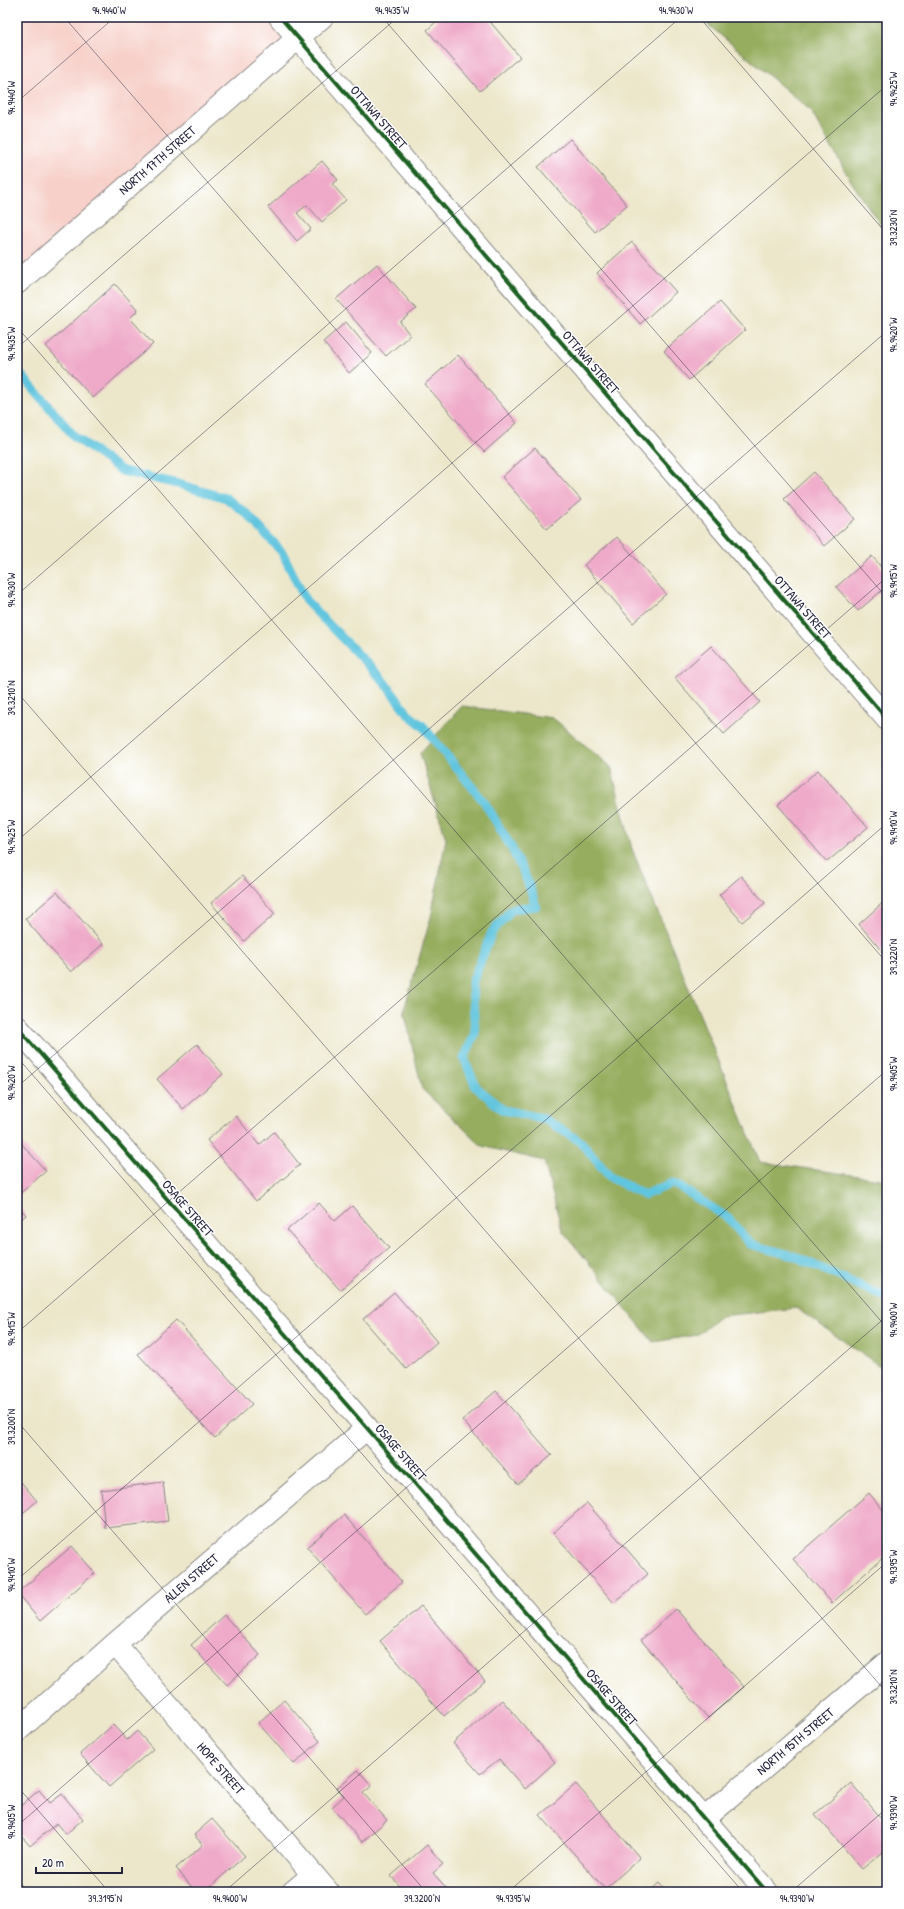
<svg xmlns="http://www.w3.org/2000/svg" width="904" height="1909" font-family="'Patrick Hand',sans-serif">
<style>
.built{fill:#f7d0c9}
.forest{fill:#96ad5f;stroke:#5c684d}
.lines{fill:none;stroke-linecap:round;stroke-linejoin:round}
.stream{stroke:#61c5de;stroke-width:9}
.building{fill:#efaac9}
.minor-casing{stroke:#878483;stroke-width:24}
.minor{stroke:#fff;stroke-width:22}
.cycleway-casing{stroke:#fff;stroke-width:6}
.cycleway{stroke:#1b5e20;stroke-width:4}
.ticks{fill:none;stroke:#22223b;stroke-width:1;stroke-opacity:0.45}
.labels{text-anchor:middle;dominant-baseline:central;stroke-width:3;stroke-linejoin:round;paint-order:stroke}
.street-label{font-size:13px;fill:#22223b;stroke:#fff}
.neatline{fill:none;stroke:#22223b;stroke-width:1.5}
.ticks-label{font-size:10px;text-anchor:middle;fill:#22223b}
</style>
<rect width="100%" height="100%" fill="#fff"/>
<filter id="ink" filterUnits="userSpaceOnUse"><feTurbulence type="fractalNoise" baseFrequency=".025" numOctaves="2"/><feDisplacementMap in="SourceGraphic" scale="8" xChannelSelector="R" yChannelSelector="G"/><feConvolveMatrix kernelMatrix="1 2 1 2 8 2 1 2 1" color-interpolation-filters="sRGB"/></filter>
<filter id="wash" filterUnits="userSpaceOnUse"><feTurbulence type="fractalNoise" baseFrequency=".012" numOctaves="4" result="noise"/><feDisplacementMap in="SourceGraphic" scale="16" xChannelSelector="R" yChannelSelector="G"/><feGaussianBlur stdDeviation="0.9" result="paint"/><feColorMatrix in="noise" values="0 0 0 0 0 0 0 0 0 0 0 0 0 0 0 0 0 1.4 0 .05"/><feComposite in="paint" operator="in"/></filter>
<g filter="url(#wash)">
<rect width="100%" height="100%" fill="#ece7cb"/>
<!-- built -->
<path class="built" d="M 17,17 L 280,17 L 297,37 L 17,281 Z"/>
<!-- forest -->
<g class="forest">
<path d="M 699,17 L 887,17 L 887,235 L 851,181 L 810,110 Z"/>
<path d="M 462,706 L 553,718 L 611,767 L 632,849 L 760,1162 L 887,1180 L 887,1371 L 796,1308 L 721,1316 L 697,1335 L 653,1342 L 562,1230 L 544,1161 L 482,1146 L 422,1089 L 404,1010 L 431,917 L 446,839 L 420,753 Z"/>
</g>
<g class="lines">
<!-- stream -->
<path class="stream" d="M 17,370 L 75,437 L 122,471 L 178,484 L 226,498 L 247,514 L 282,552 L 306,601 L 381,678 L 409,715 L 423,726 L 485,803 L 511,847 L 527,880 L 536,906 L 512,909 L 492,932 L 472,983 L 475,1034 L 464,1058 L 476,1087 L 503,1110 L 542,1118 L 580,1141 L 610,1177 L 644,1195 L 673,1183 L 728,1218 L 750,1244 L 794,1256 L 887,1298"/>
</g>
<g id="blocks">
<!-- building -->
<g class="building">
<path d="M 433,17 L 486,17 L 520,57 L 480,91 L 427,30 L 437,21 Z"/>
<path d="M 570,139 L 627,205 L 595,232 L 538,167 Z"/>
<path d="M 322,161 L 338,180 L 332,184 L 346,200 L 322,222 L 307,205 L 297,213 L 311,229 L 297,241 L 268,207 Z"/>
<path d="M 632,242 L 676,292 L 640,324 L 597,273 Z"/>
<path d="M 377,264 L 416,309 L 400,322 L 410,335 L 386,356 L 336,299 Z"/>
<path d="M 115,284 L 138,310 L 130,318 L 153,344 L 93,398 L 46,346 Z"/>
<path d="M 720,302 L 745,330 L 689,380 L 664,351 Z"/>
<path d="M 346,322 L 372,353 L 349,373 L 323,342 Z"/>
<path d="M 458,355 L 517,423 L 484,452 L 425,384 Z"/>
<path d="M 535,448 L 581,500 L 547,529 L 502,477 Z"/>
<path d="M 814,472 L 855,519 L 824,546 L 784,499 Z"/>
<path d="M 617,537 L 666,594 L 633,623 L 584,565 Z"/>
<path d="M 872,556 L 887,574 L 887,586 L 858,611 L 836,587 Z"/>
<path d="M 711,646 L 760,702 L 724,734 L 675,678 Z"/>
<path d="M 818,770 L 868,827 L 827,862 L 778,805 Z"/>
<path d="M 242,876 L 275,914 L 244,941 L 211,903 Z"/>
<path d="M 741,876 L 765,903 L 742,922 L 719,895 Z"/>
<path d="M 57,892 L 103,944 L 71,972 L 25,919 Z"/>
<path d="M 887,899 L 887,957 L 859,924 Z"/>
<path d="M 197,1044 L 223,1074 L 183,1109 L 157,1079 Z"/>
<path d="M 236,1116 L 259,1145 L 274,1132 L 300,1165 L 256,1201 L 207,1140 Z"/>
<path d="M 21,1143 L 46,1171 L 17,1196 L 17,1146 Z"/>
<path d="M 319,1203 L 335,1221 L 352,1206 L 389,1248 L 340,1290 L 287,1230 Z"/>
<path d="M 17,1204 L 26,1215 L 17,1223 Z"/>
<path d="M 394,1292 L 437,1342 L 406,1369 L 363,1319 Z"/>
<path d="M 176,1320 L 252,1404 L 215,1438 L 138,1354 Z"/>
<path d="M 496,1391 L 552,1455 L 518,1484 L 462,1420 Z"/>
<path d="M 17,1477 L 37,1501 L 17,1518 Z"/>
<path d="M 163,1482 L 168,1521 L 105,1528 L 101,1490 Z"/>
<path d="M 869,1493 L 887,1515 L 887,1554 L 832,1603 L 793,1559 Z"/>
<path d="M 587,1503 L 648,1574 L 614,1603 L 553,1533 Z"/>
<path d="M 344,1515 L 402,1582 L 365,1614 L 307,1547 Z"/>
<path d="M 72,1546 L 95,1573 L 40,1621 L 17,1593 Z"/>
<path d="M 421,1606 L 485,1681 L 444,1716 L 380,1641 Z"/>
<path d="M 676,1609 L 744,1687 L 708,1718 L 641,1640 Z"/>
<path d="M 224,1615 L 260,1655 L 227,1685 L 191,1645 Z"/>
<path d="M 284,1700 L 320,1741 L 294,1764 L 258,1723 Z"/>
<path d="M 502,1700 L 555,1762 L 525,1789 L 499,1759 L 480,1774 L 453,1743 Z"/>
<path d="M 113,1725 L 127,1740 L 137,1731 L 153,1749 L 109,1787 L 80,1754 Z"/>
<path d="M 358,1770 L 372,1786 L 363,1793 L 387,1820 L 362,1842 L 332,1807 L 344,1796 L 337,1788 Z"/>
<path d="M 851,1783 L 887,1825 L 887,1849 L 862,1869 L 815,1814 Z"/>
<path d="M 576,1784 L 640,1858 L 605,1889 L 540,1815 Z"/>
<path d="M 39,1790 L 50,1803 L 62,1794 L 83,1819 L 66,1834 L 57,1823 L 30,1846 L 17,1831 L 17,1809 Z"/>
<path d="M 212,1819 L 245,1856 L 204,1892 L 196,1892 L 176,1868 L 203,1845 L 194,1835 Z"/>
<path d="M 427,1845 L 443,1864 L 433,1873 L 450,1892 L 405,1892 L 391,1876 Z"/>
<path d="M 17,1882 L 23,1888 L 19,1892 L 17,1892 Z"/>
<path d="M 659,1883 L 667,1892 L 649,1892 Z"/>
</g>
</g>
</g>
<g filter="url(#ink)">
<use href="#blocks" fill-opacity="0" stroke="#878483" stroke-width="1"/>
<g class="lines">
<defs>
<g id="minor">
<path d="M 280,17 L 887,719"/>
<path d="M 17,283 L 322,17"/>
<path d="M 17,1027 L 367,1428 L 767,1892"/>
<path d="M 115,1644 L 328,1892"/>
<path d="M 17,1731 L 115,1644 L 367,1428"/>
<path d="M 704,1819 L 887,1663"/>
<path d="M 293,1892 L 313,1875"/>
</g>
</defs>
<!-- minor casing -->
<use href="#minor" class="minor-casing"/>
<!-- minor -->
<use href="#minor" class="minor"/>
<defs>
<g id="cycleway">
<path d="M 280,17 L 887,719"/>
<path d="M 17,1027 L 367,1428 L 767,1892"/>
</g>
</defs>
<!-- cycleway casing -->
<use href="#cycleway" class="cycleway-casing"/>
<!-- cycleway -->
<use href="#cycleway" class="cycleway"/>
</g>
</g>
<!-- ticks -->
<path class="ticks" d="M 64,17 L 887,963M 382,17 L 887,598M 699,17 L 887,234M 17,102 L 115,17M 17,327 L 887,1328M 17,348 L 398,17M 17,595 L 681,17M 17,692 L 887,1693M 17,841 L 887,85M 17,1057 L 743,1892M 17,1087 L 887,331M 17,1333 L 887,577M 17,1421 L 426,1892M 17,1580 L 887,823M 17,1786 L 109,1892M 17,1826 L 887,1070M 224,1892 L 887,1316M 508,1892 L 887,1562M 791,1892 L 887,1808"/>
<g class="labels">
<!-- street labels -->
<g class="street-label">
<text transform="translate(379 117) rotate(49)">OTTAWA STREET</text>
<text transform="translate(157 160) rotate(-41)">NORTH 17TH STREET</text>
<text transform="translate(591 362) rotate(49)">OTTAWA STREET</text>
<text transform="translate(803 607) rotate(49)">OTTAWA STREET</text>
<text transform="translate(188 1208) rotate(49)">OSAGE STREET</text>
<text transform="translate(401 1452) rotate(49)">OSAGE STREET</text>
<text transform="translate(191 1578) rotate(-41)">ALLEN STREET</text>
<text transform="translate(612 1697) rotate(49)">OSAGE STREET</text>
<text transform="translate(795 1741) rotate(-40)">NORTH 15TH STREET</text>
<text transform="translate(221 1768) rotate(49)">HOPE STREET</text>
</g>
</g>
<!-- margin -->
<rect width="904" height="1909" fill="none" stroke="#fff" stroke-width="44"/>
<!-- scale -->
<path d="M36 1867v6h86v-6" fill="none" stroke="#22223b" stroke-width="2"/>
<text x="42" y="1867" font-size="12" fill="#22223b" stroke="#ffffff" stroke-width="3" paint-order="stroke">20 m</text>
<rect x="22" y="22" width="860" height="1865" class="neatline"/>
<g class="ticks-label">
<text x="109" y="14">94.9440°W</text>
<text x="392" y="14">94.9435°W</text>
<text x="676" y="14">94.9430°W</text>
<text transform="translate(893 89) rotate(-90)" y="4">94.9425°W</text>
<text transform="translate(11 98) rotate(-90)" y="4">94.9440°W</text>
<text transform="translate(893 228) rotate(-90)" y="4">39.3230°N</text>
<text transform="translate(893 335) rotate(-90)" y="4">94.9420°W</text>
<text transform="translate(11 344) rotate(-90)" y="4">94.9435°W</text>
<text transform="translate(893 581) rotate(-90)" y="4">94.9415°W</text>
<text transform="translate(11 590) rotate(-90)" y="4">94.9430°W</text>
<text transform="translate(11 698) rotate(-90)" y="4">39.3210°N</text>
<text transform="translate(893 828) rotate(-90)" y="4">94.9410°W</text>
<text transform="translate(11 837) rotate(-90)" y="4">94.9425°W</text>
<text transform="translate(893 957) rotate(-90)" y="4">39.3220°N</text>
<text transform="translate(893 1074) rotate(-90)" y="4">94.9405°W</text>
<text transform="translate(11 1083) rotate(-90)" y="4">94.9420°W</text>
<text transform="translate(893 1320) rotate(-90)" y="4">94.9400°W</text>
<text transform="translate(11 1329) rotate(-90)" y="4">94.9415°W</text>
<text transform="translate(11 1427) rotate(-90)" y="4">39.3200°N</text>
<text transform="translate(893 1567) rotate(-90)" y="4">94.9395°W</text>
<text transform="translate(11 1575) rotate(-90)" y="4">94.9410°W</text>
<text transform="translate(893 1687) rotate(-90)" y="4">39.3210°N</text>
<text transform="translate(893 1813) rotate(-90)" y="4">94.9390°W</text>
<text transform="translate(11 1822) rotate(-90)" y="4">94.9405°W</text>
<text x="105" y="1902">39.3195°N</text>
<text x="230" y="1902">94.9400°W</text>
<text x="422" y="1902">39.3200°N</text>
<text x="513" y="1902">94.9395°W</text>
<text x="797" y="1902">94.9390°W</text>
</g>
</svg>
